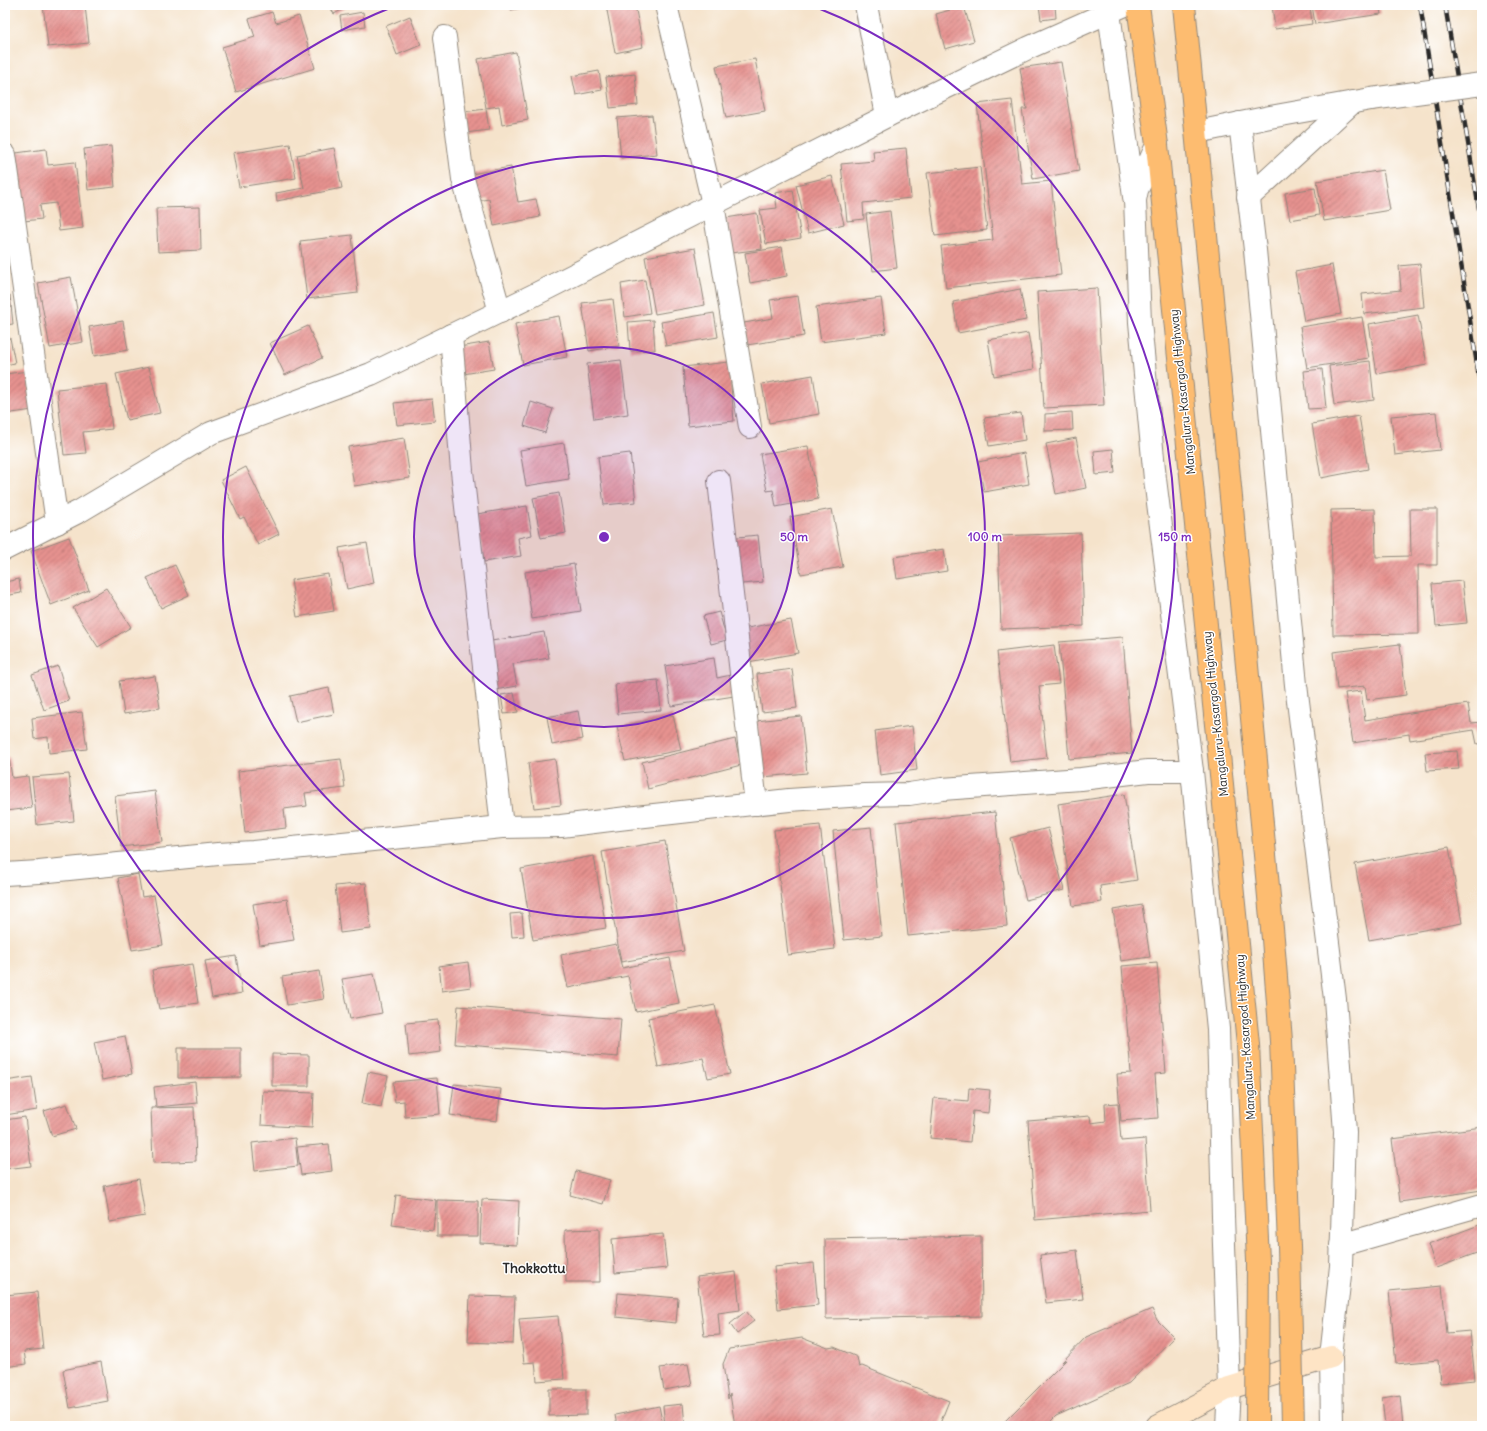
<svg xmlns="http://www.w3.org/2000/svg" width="1487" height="1431" font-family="Delius,sans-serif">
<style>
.building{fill:url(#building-hatch)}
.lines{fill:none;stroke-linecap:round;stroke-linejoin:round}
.minor-casing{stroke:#90877b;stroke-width:24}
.tertiary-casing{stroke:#90877b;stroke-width:24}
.secondary-casing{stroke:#90877b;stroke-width:24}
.trunk-casing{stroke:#90877b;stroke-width:24}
.minor{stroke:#fff;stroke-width:22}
.tertiary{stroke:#fff;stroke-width:22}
.secondary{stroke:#fee4c5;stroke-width:22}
.trunk{stroke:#fdbc6f;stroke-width:22}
.rail-casing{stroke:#2b2b2b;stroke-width:4.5}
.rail{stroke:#fff;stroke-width:3;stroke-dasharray:9;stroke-linecap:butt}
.tertiary-bridge-casing{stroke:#90877b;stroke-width:24;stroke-linecap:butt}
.trunk-bridge-casing{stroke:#90877b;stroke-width:24;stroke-linecap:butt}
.tertiary-bridge{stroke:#fff;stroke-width:22}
.trunk-bridge{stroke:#fdbc6f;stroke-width:22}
.ring{fill:none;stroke:#7b2cbf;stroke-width:2}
.labels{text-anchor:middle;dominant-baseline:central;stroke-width:3;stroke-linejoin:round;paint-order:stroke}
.street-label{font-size:12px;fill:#2b2b2b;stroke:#fff}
.quarter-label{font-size:14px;font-weight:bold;fill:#2b2b2b;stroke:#fff}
.centre{fill:#7b2cbf;stroke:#fff;stroke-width:2}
.ring-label{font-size:12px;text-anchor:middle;font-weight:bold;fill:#7b2cbf;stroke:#fff;stroke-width:3;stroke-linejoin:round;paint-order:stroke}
</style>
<defs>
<pattern id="building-hatch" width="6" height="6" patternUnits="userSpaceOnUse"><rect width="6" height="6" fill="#e6928f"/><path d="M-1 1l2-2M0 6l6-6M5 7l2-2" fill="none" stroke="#bb7775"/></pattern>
</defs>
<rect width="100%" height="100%" fill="#fff"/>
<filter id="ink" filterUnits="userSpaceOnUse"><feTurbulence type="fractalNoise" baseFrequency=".025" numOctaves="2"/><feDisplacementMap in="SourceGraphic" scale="8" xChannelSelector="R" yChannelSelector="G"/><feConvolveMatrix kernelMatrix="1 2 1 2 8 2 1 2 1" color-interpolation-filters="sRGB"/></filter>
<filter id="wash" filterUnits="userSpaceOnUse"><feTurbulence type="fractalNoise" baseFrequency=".012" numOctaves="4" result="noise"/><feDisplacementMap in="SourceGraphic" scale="16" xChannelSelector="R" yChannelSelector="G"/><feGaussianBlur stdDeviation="0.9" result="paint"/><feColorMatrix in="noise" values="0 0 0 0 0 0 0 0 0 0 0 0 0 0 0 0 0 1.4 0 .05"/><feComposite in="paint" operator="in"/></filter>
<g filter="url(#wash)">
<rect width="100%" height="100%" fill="#f5e3cb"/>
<g id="blocks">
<!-- building -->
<g class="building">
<path d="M 43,5 L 85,5 L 89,43 L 48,47 Z"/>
<path d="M 329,5 L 351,5 L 334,14 Z"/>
<path d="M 510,5 L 531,5 L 531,6 L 511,10 Z"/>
<path d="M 606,5 L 635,5 L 643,47 L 615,53 Z"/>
<path d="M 1039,5 L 1055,5 L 1056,18 L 1041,20 Z"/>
<path d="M 1272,5 L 1310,5 L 1312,24 L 1275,29 Z"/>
<path d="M 1312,5 L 1379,5 L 1381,14 L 1315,24 Z"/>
<path d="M 964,6 L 974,41 L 945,49 L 936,14 Z"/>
<path d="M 272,12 L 276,23 L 299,16 L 315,68 L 236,92 L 222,47 L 255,37 L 249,19 Z"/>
<path d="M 363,12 L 365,26 L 342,30 L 340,16 Z"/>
<path d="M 410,16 L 421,45 L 397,55 L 386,26 Z"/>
<path d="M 516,52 L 528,120 L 502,125 L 499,106 L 486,108 L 478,59 Z"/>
<path d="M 755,59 L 765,111 L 726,118 L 716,66 Z"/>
<path d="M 1061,62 L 1079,171 L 1033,179 L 1022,109 L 1027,109 L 1020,68 Z"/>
<path d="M 599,71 L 602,90 L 576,95 L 572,76 Z"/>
<path d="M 635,74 L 638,105 L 610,108 L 606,77 Z"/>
<path d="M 1012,100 L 1022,184 L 1051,181 L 1061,275 L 946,288 L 941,246 L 993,240 L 977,104 Z"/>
<path d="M 486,109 L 489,130 L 465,133 L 462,112 Z"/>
<path d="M 652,115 L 657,154 L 621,158 L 617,118 Z"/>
<path d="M 290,144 L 296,178 L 239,187 L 233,153 Z"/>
<path d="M 111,146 L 115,187 L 88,190 L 84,149 Z"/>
<path d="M 334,148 L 342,188 L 277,201 L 276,193 L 304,188 L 297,155 Z"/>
<path d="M 906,148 L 911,198 L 863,203 L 864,219 L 847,221 L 841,164 L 874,161 L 873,151 Z"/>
<path d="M 46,149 L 48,165 L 75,162 L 83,228 L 59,231 L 56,203 L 40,205 L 42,219 L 24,221 L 16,153 Z"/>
<path d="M 511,167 L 518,202 L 536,199 L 540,217 L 494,226 L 489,199 L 465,203 L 460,176 Z"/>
<path d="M 980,167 L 987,230 L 935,236 L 927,173 Z"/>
<path d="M 1383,170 L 1390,210 L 1324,221 L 1317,181 Z"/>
<path d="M 832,176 L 844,224 L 808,233 L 796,185 Z"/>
<path d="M 1315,188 L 1319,215 L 1290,220 L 1285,193 Z"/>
<path d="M 793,190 L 801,238 L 766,244 L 760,210 L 777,208 L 775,193 Z"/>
<path d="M 200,207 L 201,250 L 158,252 L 156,208 Z"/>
<path d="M 890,211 L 897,268 L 873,271 L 866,214 Z"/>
<path d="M 757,213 L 762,249 L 731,253 L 726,218 Z"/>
<path d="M 352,235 L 358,293 L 307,299 L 300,241 Z"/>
<path d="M 782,247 L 787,276 L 750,283 L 745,253 Z"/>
<path d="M 695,248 L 705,305 L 655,314 L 645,257 Z"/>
<path d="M 1420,264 L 1424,307 L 1364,314 L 1362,294 L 1401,290 L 1399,266 Z"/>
<path d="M 1332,265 L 1341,314 L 1304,321 L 1295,272 Z"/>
<path d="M 71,277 L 83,342 L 50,348 L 38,283 Z"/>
<path d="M 645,280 L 650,313 L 625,317 L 621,284 Z"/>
<path d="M 1097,288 L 1104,405 L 1044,408 L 1037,292 Z"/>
<path d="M 1020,289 L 1026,320 L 958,333 L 953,302 Z"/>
<path d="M 10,295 L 13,324 L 5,325 L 5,296 Z"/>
<path d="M 798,296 L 804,336 L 747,345 L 744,323 L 773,318 L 770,300 Z"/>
<path d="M 881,298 L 886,333 L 821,342 L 816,307 Z"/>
<path d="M 613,299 L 619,346 L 589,351 L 582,303 Z"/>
<path d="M 714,313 L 718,337 L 666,346 L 661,322 Z"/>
<path d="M 1418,315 L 1427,365 L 1377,374 L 1369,324 Z"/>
<path d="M 559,316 L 567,357 L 523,365 L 515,324 Z"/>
<path d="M 1362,317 L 1369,358 L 1307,368 L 1300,327 Z"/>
<path d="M 653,320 L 655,350 L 630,351 L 628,322 Z"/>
<path d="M 123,321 L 128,350 L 94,356 L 89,327 Z"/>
<path d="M 308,326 L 322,358 L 285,375 L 270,343 Z"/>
<path d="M 1028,333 L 1034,369 L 994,376 L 988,340 Z"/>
<path d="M 10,338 L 15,363 L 5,365 L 5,339 Z"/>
<path d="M 489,342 L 494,369 L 457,375 L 453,348 Z"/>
<path d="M 621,360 L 628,414 L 594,419 L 587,364 Z"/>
<path d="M 1370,361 L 1374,400 L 1334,405 L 1329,366 Z"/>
<path d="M 729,362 L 734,421 L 688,426 L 683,367 Z"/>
<path d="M 149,367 L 160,413 L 127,420 L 116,374 Z"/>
<path d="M 1322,369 L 1326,408 L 1308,409 L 1304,371 Z"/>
<path d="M 28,371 L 33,410 L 5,414 L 5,374 Z"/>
<path d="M 813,375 L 819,414 L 769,423 L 762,384 Z"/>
<path d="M 107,384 L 112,429 L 83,432 L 86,453 L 64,455 L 57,389 Z"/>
<path d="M 432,399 L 435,421 L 397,425 L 394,403 Z"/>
<path d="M 531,402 L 553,409 L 545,433 L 524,426 Z"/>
<path d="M 1072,412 L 1073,430 L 1045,431 L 1045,414 Z"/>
<path d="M 1436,412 L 1440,450 L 1395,455 L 1391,416 Z"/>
<path d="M 1021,413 L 1025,440 L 989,446 L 984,418 Z"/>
<path d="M 1359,416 L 1368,469 L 1321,478 L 1312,424 Z"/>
<path d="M 404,438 L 410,478 L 354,486 L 348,447 Z"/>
<path d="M 1076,438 L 1086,488 L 1056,494 L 1046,444 Z"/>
<path d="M 564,443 L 569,479 L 526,486 L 520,450 Z"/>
<path d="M 808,446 L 818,499 L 776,507 L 773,490 L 767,491 L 760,454 Z"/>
<path d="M 1113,449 L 1115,473 L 1096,475 L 1094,451 Z"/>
<path d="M 630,453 L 636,502 L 604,505 L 598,457 Z"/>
<path d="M 1024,453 L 1029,484 L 984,492 L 978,462 Z"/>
<path d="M 246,467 L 279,534 L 258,545 L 244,517 L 240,519 L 221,480 Z"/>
<path d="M 559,493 L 566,533 L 541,538 L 533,498 Z"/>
<path d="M 527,506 L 532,535 L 518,538 L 521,556 L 484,562 L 477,514 Z"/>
<path d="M 832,509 L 843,567 L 801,574 L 790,517 Z"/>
<path d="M 1375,509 L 1376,557 L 1411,556 L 1410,509 L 1437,509 L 1437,565 L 1418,565 L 1419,634 L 1333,635 L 1331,510 Z"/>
<path d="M 1081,533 L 1084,626 L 1001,629 L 998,536 Z"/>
<path d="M 758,535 L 763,582 L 732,585 L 728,538 Z"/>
<path d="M 69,537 L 89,590 L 51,605 L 31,551 Z"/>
<path d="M 367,543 L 374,583 L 347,589 L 339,548 Z"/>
<path d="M 944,549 L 947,571 L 897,579 L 894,557 Z"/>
<path d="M 574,564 L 581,611 L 532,619 L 525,572 Z"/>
<path d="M 175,565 L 189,595 L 161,608 L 147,578 Z"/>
<path d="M 328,574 L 334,611 L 297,617 L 291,580 Z"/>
<path d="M 19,579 L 21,593 L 5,596 L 5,582 Z"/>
<path d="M 1462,581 L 1467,623 L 1436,626 L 1432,584 Z"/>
<path d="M 106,588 L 131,627 L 98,647 L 73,608 Z"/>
<path d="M 719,612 L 727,640 L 711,644 L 703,616 Z"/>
<path d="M 791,620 L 798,653 L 748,662 L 742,629 Z"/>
<path d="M 544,632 L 549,658 L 513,664 L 517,686 L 495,690 L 486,642 Z"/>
<path d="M 1123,637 L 1132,753 L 1069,759 L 1059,642 Z"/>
<path d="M 1400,644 L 1406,695 L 1367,700 L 1365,686 L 1337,689 L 1333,652 Z"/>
<path d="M 1054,645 L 1059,684 L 1039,686 L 1047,758 L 1010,762 L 997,652 Z"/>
<path d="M 714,658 L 717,678 L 731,675 L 734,696 L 671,706 L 665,666 Z"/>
<path d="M 58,666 L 69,701 L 44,710 L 32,675 Z"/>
<path d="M 792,669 L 797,708 L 762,712 L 757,674 Z"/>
<path d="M 155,676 L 160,708 L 124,714 L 119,681 Z"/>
<path d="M 658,680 L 661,710 L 618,714 L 615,684 Z"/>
<path d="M 329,688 L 334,714 L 296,722 L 290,696 Z"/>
<path d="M 1361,691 L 1365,720 L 1468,704 L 1471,723 L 1482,722 L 1482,743 L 1477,744 L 1474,730 L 1410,740 L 1409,734 L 1353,743 L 1345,693 Z"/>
<path d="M 514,693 L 518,712 L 504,714 L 501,695 Z"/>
<path d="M 578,711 L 583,739 L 552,745 L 547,717 Z"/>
<path d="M 82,712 L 87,749 L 49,753 L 48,737 L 34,739 L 32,718 Z"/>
<path d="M 673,715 L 681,750 L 625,761 L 617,727 Z"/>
<path d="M 801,716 L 807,773 L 762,777 L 756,721 Z"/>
<path d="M 912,726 L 917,770 L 880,775 L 875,731 Z"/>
<path d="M 735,739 L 741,765 L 648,789 L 642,762 Z"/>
<path d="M 1457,751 L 1459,769 L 1427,771 L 1425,753 Z"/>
<path d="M 9,757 L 12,778 L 28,776 L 32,808 L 5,811 L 5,758 Z"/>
<path d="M 341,759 L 345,788 L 305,793 L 307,806 L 284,809 L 286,828 L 245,833 L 238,771 Z"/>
<path d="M 555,759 L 561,805 L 534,808 L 528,763 Z"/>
<path d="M 69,774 L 74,821 L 37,825 L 32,777 Z"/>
<path d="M 155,791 L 162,842 L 121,847 L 115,796 Z"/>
<path d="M 1124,794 L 1137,880 L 1100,886 L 1102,902 L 1073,906 L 1058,804 Z"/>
<path d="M 995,812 L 1007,926 L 908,936 L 896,822 Z"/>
<path d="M 820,825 L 835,949 L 788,955 L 774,830 Z"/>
<path d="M 871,827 L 882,936 L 844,940 L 833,831 Z"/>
<path d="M 1048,828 L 1064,890 L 1026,900 L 1010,838 Z"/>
<path d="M 665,841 L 684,951 L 621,962 L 602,852 Z"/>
<path d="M 1449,847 L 1462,923 L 1369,940 L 1355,864 Z"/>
<path d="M 594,856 L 606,928 L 533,940 L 521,869 Z"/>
<path d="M 138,874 L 142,897 L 154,895 L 163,945 L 132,950 L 118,878 Z"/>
<path d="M 366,883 L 371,929 L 340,933 L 335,886 Z"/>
<path d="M 287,899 L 294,940 L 260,945 L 253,904 Z"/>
<path d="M 1142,905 L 1150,957 L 1121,961 L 1113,910 Z"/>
<path d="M 522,913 L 524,936 L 512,937 L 510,914 Z"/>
<path d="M 616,944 L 622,968 L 670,958 L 679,1003 L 636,1012 L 628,976 L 568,988 L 561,955 Z"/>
<path d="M 236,956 L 242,993 L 212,998 L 205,961 Z"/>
<path d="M 468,962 L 471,987 L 442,991 L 439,966 Z"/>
<path d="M 1157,963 L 1166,1073 L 1155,1074 L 1158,1118 L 1121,1121 L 1117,1074 L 1131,1073 L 1122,966 Z"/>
<path d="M 192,964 L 198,1003 L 159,1009 L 152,970 Z"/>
<path d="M 319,971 L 324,999 L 287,1005 L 282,977 Z"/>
<path d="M 374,974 L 382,1013 L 350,1019 L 342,979 Z"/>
<path d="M 715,1005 L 730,1074 L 708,1078 L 703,1058 L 658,1067 L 648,1018 Z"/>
<path d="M 458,1006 L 621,1019 L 618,1057 L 455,1044 Z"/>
<path d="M 438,1020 L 441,1052 L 409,1056 L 406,1023 Z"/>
<path d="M 125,1036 L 132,1074 L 102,1080 L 94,1042 Z"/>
<path d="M 178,1048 L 241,1048 L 241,1077 L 178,1078 Z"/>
<path d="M 272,1054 L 309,1055 L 309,1086 L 272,1086 Z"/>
<path d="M 368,1072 L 388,1076 L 381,1107 L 362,1103 Z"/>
<path d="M 32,1077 L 37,1110 L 5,1115 L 5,1081 Z"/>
<path d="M 437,1078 L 440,1114 L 405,1117 L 404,1101 L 395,1102 L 393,1082 Z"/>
<path d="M 195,1082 L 197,1103 L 156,1107 L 154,1087 Z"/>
<path d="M 454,1084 L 501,1089 L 497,1121 L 450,1115 Z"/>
<path d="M 969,1088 L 990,1090 L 988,1113 L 973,1111 L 970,1142 L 930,1138 L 934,1098 L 968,1101 Z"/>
<path d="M 263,1091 L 314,1093 L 312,1128 L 261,1125 Z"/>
<path d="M 1118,1103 L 1121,1141 L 1145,1139 L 1150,1210 L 1035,1220 L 1028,1121 L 1090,1116 L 1091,1123 L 1106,1121 L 1105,1104 Z"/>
<path d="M 67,1104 L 76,1129 L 52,1136 L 44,1111 Z"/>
<path d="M 194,1107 L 196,1161 L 153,1163 L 151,1108 Z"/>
<path d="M 25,1117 L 31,1166 L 5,1169 L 5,1120 Z"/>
<path d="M 1482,1127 L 1482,1190 L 1400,1202 L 1392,1139 Z"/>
<path d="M 295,1138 L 298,1166 L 255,1171 L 252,1143 Z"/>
<path d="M 329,1144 L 332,1171 L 301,1175 L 297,1147 Z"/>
<path d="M 576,1171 L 610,1180 L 603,1204 L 570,1195 Z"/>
<path d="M 139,1179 L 145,1216 L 110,1222 L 104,1186 Z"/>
<path d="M 396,1195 L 436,1200 L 433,1230 L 392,1225 Z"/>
<path d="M 482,1199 L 519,1201 L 517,1245 L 480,1243 Z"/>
<path d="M 437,1200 L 478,1201 L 478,1236 L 437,1236 Z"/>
<path d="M 1482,1224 L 1482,1251 L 1436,1268 L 1428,1244 Z"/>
<path d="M 599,1229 L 600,1282 L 566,1282 L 565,1230 Z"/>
<path d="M 663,1234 L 667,1268 L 615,1273 L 612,1239 Z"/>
<path d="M 981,1236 L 982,1316 L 826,1319 L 825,1239 Z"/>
<path d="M 1077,1250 L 1083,1299 L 1046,1303 L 1040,1255 Z"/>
<path d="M 814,1263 L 818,1305 L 778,1309 L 774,1267 Z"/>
<path d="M 736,1272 L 740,1310 L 718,1313 L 720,1335 L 704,1336 L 697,1277 Z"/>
<path d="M 1442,1286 L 1447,1333 L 1470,1331 L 1475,1380 L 1440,1383 L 1438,1360 L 1396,1364 L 1389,1291 Z"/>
<path d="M 37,1292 L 43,1349 L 24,1351 L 26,1364 L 5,1367 L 5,1295 Z"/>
<path d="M 618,1293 L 678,1298 L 676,1323 L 616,1317 Z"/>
<path d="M 470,1296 L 515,1297 L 513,1344 L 468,1342 Z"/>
<path d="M 1152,1309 L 1157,1320 L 1174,1337 L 1129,1383 L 1056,1416 L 1046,1426 L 1000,1426 L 1066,1360 L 1062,1362 L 1086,1337 Z"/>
<path d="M 746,1311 L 754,1321 L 737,1334 L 730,1324 Z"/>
<path d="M 558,1316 L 564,1379 L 537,1381 L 535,1362 L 524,1363 L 519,1319 Z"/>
<path d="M 802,1338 L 828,1348 L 834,1347 L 857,1357 L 859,1367 L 862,1366 L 949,1401 L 939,1426 L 735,1426 L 730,1394 L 728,1399 L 723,1364 L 729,1349 Z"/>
<path d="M 1478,1350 L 1482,1350 L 1482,1370 L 1481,1370 Z"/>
<path d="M 101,1362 L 108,1401 L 70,1408 L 63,1370 Z"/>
<path d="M 688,1364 L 692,1385 L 664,1390 L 660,1368 Z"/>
<path d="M 549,1389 L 586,1389 L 586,1415 L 549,1416 Z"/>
<path d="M 1400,1395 L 1403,1426 L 1385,1426 L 1382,1398 Z"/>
<path d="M 683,1404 L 685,1426 L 665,1426 L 663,1406 Z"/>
<path d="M 659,1406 L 663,1426 L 617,1426 L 615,1415 Z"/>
</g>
</g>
</g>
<g filter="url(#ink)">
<use href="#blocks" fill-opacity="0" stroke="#90877b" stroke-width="1"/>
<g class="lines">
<defs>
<g id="minor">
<path d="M 666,5 L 713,204 L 750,427"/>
<path d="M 866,5 L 887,116"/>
<path d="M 445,37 L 463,179 L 500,312"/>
<path d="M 5,155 L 57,523"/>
<path d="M 451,335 L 462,471 L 502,827"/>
<path d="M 719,481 L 756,804"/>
<path d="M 5,549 L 80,511 L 211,433 L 371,374 L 532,296 L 887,116 L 1028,48 L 1125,5"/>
<path d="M 5,874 L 39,872 L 218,854 L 253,852 L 502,827 L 561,826 L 627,818 L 789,800 L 864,795 L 909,794 L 942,789 L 1081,779 L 1148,771 L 1192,771"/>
<path d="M 1341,1245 L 1482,1205"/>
</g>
<g id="tertiary">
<path d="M 1108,5 L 1134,197"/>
<path d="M 1240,123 L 1255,250 L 1296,685 L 1335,999 L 1345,1132 L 1341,1266 L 1331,1357 L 1332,1426"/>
<path d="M 1197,132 L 1270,117 L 1371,99"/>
<path d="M 1157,145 L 1137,190 L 1135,200 L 1140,322 L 1155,479 L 1192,771 L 1218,1029 L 1223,1216 L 1229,1388 L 1227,1426"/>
<path d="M 1248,198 L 1353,102"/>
</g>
<path id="secondary" d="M 1157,1426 L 1229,1388 L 1331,1357"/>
<g id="trunk">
<path d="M 1138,5 L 1157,145 L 1188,445"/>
<path d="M 1184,5 L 1226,445"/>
</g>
</defs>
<!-- minor casing -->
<use href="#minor" class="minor-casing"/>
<!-- tertiary casing -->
<use href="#tertiary" class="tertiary-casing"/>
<!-- secondary casing -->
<use href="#secondary" class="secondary-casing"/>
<!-- trunk casing -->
<use href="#trunk" class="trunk-casing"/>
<!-- minor -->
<use href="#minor" class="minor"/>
<!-- tertiary -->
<use href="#tertiary" class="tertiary"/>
<!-- secondary -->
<use href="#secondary" class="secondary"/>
<!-- trunk -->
<use href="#trunk" class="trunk"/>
<defs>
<g id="rail">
<path d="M 1420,5 L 1482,396"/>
<path d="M 1445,5 L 1482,227"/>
</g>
</defs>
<!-- rail casing -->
<use href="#rail" class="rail-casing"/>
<!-- rail -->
<use href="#rail" class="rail"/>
<defs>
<path id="tertiary-bridge" d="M 1371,99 L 1482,84"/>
<g id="trunk-bridge">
<path d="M 1188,445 L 1248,1044 L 1258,1261 L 1257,1426"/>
<path d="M 1226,445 L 1273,939 L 1281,1041 L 1289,1246 L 1293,1426"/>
</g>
</defs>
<!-- tertiary-bridge casing -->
<use href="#tertiary-bridge" class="tertiary-bridge-casing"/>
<!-- trunk-bridge casing -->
<use href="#trunk-bridge" class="trunk-bridge-casing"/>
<!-- tertiary-bridge -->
<use href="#tertiary-bridge" class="tertiary-bridge"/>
<!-- trunk-bridge -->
<use href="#trunk-bridge" class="trunk-bridge"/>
</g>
</g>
<!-- distance rings -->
<circle cx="604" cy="537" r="190" fill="#7b2cbf" fill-opacity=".12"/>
<g class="ring">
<circle cx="604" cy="537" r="190"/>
<circle cx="604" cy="537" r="381"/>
<path d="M813 6A571 571 0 1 1 395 6"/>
</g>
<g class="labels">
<!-- street labels -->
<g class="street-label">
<text transform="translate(1182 392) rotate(-96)">Mangaluru-Kasargod Highway</text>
<text transform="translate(1215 714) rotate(-96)">Mangaluru-Kasargod Highway</text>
<text transform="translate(1245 1037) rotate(-94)">Mangaluru-Kasargod Highway</text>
</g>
<!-- quarter labels -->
<g class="quarter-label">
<text x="534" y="1268">Thokkottu</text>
</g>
</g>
<circle cx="604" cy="537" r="6" class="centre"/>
<g class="ring-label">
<text x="794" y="541">50 m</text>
<text x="985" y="541">100 m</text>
<text x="1175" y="541">150 m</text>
</g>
<!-- margin -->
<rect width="1487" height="1431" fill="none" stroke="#fff" stroke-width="20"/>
</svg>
